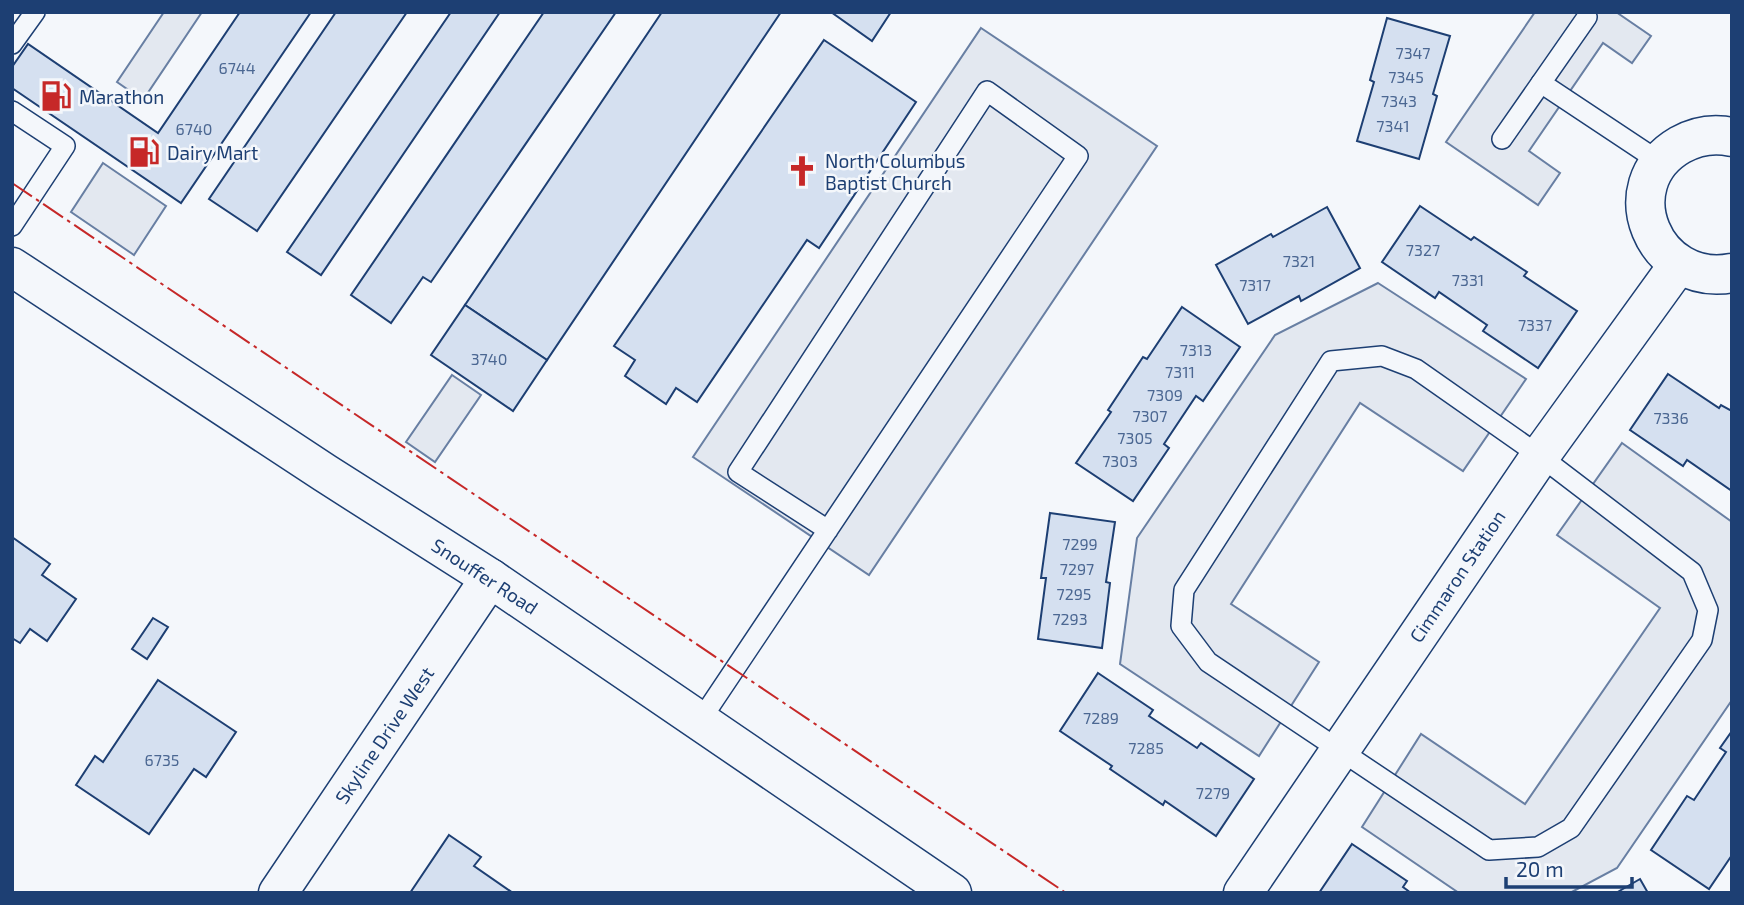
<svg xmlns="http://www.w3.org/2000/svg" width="1744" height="905" font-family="'Exo 2',sans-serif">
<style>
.parking{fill:#e3e8f0;stroke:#687fa3;stroke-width:2}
.building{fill:#d5e0f0;stroke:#1d3f73;stroke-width:2}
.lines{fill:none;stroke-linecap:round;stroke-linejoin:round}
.service-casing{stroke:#1d3f73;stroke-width:22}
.minor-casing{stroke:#1d3f73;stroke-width:41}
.secondary-casing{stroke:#1d3f73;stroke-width:41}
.service{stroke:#f4f7fb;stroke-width:19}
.minor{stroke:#f4f7fb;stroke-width:38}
.secondary{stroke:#f4f7fb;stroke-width:38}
.power{stroke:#c62828;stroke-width:2;stroke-dasharray:24 5 3.5 5;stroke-linecap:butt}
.labels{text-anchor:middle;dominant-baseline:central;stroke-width:5;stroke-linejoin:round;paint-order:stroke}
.number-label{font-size:16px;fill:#4b6792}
.poi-label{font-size:19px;fill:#1d3f73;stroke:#f4f7fb;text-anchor:start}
.street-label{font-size:19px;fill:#1d3f73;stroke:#f4f7fb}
</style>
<rect width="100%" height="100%" fill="#f4f7fb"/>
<!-- parking -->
<g class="parking">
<path d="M 164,12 L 202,12 L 143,100 L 117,82 Z"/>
<path d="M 1535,12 L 1616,12 L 1651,36 L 1632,63 L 1603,43 L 1529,151 L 1560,173 L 1538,205 L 1446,142 Z"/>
<path d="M 981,28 L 1157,146 L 869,575 L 693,457 Z"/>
<path d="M 103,163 L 166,206 L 134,255 L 71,212 Z"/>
<path d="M 1378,283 L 1526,379 L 1463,471 L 1360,403 L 1231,604 L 1319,662 L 1259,756 L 1120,664 L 1137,538 L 1275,335 Z"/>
<path d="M 452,375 L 481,395 L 435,462 L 406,442 Z"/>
<path d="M 1622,443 L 1732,522 L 1732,700 L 1617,868 L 1570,893 L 1459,893 L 1362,827 L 1421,734 L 1525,804 L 1660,608 L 1557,535 Z"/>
</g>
<!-- building -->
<g class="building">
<path d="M 240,12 L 311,12 L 181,203 L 12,88 L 12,67 L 28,44 L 158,133 Z"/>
<path d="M 336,12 L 407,12 L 257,231 L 209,199 Z"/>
<path d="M 451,12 L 500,12 L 321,275 L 287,252 Z"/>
<path d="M 544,12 L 616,12 L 431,282 L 423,277 L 391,323 L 351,295 Z"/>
<path d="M 662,12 L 781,12 L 547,360 L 465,305 Z"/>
<path d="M 831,12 L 891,12 L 872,41 Z"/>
<path d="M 1387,18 L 1450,36 L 1433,94 L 1437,96 L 1419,159 L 1357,141 L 1374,82 L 1370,80 Z"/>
<path d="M 824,40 L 916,102 L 819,248 L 807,240 L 697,402 L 676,388 L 666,404 L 625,376 L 635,360 L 614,346 Z"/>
<path d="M 1420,206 L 1471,240 L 1474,237 L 1527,272 L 1524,276 L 1577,311 L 1538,368 L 1483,331 L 1487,325 L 1439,292 L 1435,298 L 1382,262 Z"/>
<path d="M 1327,207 L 1360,268 L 1301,301 L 1299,296 L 1248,324 L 1216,265 L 1271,234 L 1273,237 Z"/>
<path d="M 465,305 L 547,360 L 513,411 L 431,355 Z"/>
<path d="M 1182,307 L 1240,347 L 1203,401 L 1196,396 L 1164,444 L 1169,448 L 1133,501 L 1076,463 L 1111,412 L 1108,410 L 1143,357 L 1147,359 Z"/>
<path d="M 1668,374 L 1719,408 L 1721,405 L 1732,411 L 1732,491 L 1687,460 L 1683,466 L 1630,430 Z"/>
<path d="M 1050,513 L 1115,522 L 1106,582 L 1110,583 L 1102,648 L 1038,639 L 1046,578 L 1041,578 Z"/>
<path d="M 12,537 L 50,564 L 42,575 L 76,599 L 47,641 L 30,629 L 20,643 L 12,638 Z"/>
<path d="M 153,618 L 168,627 L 147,659 L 132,649 Z"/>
<path d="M 1098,673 L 1153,710 L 1149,716 L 1197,748 L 1201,743 L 1254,779 L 1216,836 L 1165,801 L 1163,805 L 1110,769 L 1112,766 L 1060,731 Z"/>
<path d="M 158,680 L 236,732 L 206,777 L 194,769 L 149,834 L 76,785 L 95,756 L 103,762 Z"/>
<path d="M 1732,731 L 1732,855 L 1709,889 L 1651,850 L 1687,796 L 1694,800 L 1726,752 L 1720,748 Z"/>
<path d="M 449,835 L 481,857 L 474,866 L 513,893 L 410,893 Z"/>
<path d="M 1352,844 L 1407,881 L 1403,887 L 1411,893 L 1319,893 Z"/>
<path d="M 1640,879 L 1648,893 L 1616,893 Z"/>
</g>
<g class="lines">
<defs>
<g id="service">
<path d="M 12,44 L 35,12"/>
<path d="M 1541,83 L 1660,162"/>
<path d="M 12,111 L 65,146 L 12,226"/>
<path d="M 1502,139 L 1587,17"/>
<path d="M 1382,356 L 1416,369 L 1540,456 L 1692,572 L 1708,610 L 1702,640 L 1571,828 L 1538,847 L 1489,850 L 1208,662 L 1181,626 L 1184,590 L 1331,361 Z"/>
<path d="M 700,721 L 1078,156 L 987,91 L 738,472 L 828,530"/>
</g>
<g id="minor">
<path d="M 1732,137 C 1714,133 1696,136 1680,145 C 1611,185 1654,288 1732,273"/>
<path d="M 278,893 L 490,578"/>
<path d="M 1243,893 L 1540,456 L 1678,265"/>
</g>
<path id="secondary" d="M 12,267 L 325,473 L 490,578 L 952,893"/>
</defs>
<!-- service casing -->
<use href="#service" class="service-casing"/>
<!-- minor casing -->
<use href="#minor" class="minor-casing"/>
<!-- secondary casing -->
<use href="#secondary" class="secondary-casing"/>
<!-- service -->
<use href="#service" class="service"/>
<!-- minor -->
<use href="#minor" class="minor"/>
<!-- secondary -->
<use href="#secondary" class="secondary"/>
<!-- power -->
<path class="power" d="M 12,183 L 1066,893"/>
</g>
<!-- icons -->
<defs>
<symbol id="fuel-bare" viewBox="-9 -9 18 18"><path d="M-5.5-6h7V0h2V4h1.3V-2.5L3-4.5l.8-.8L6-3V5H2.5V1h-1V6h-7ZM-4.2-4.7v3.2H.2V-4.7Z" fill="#c62828" stroke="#f4f7fb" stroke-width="2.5" paint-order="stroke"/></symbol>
<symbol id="church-bare" viewBox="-9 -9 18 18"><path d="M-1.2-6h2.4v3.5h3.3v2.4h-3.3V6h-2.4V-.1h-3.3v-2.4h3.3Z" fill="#c62828" stroke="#f4f7fb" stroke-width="2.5" paint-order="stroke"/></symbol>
</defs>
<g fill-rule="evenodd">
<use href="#fuel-bare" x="34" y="74" width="44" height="44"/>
<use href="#fuel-bare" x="122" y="130" width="44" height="44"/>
<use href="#church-bare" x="780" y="149" width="44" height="44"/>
</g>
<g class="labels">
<!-- number labels -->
<g class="number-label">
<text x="1413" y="52">7347</text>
<text x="237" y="67">6744</text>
<text x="1406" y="76">7345</text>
<text x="1399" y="100">7343</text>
<text x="1393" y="125">7341</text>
<text x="194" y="128">6740</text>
<text x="1423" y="249">7327</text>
<text x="1299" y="260">7321</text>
<text x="1468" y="279">7331</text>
<text x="1255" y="284">7317</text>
<text x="1535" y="324">7337</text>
<text x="1196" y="349">7313</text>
<text x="489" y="358">3740</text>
<text x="1180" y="371">7311</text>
<text x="1165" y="394">7309</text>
<text x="1150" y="415">7307</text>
<text x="1671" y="417">7336</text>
<text x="1135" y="437">7305</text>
<text x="1120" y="460">7303</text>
<text x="1080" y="543">7299</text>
<text x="1077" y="568">7297</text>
<text x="1074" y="593">7295</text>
<text x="1070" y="618">7293</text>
<text x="1101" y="717">7289</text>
<text x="1146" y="747">7285</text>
<text x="162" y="759">6735</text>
<text x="1213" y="792">7279</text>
</g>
<!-- poi labels -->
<g class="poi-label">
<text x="79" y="96">Marathon</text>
<text x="167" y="152">Dairy Mart</text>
<text x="825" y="160">North Columbus<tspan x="825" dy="22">Baptist Church</tspan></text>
</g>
<!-- street labels -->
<g class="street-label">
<text transform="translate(485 576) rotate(33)">Snouffer Road</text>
<text transform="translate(1457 576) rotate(-56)">Cimmaron Station</text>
<text transform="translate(384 735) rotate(-56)">Skyline Drive West</text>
</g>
</g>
<!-- border -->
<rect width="1744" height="905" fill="none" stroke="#1d3f73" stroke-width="28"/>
<!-- scale -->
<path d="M1506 877v10h126v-10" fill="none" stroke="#1d3f73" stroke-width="3.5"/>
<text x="1516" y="877" font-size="21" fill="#1d3f73" stroke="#f4f7fb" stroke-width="5" paint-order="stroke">20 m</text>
</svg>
